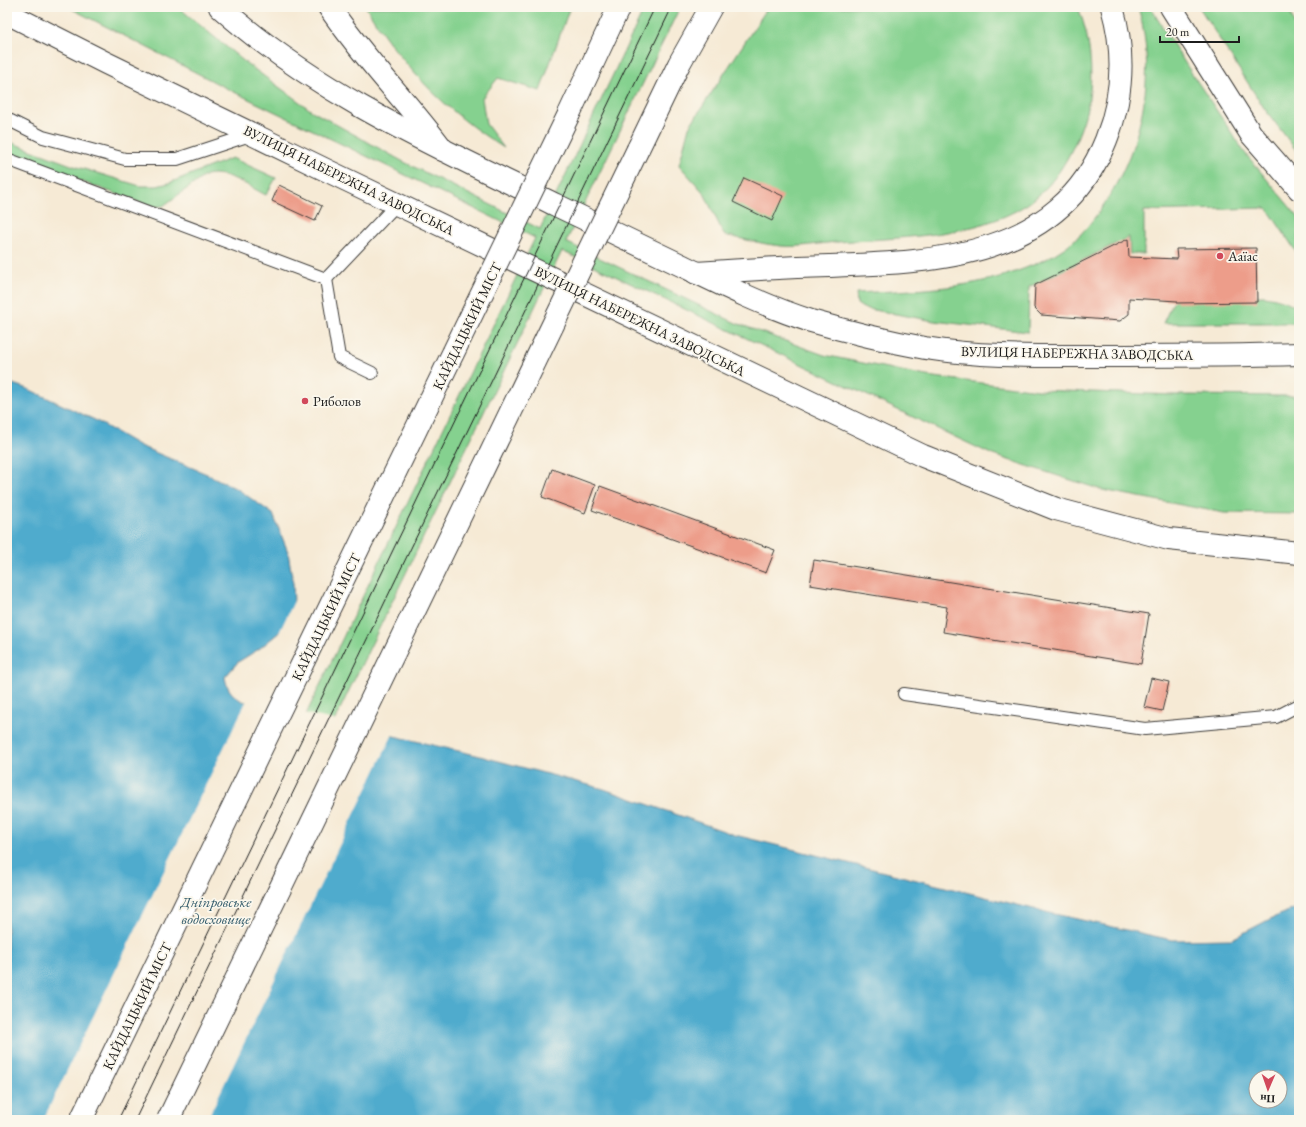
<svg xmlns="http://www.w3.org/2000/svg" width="1306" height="1127" font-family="'EB Garamond',serif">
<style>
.green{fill:#85d18f;stroke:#507656}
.water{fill:#50abcd;stroke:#366474;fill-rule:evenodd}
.pier{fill:#f6ead5}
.building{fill:#ed9d8a}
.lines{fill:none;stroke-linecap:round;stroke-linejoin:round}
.service-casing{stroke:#3d3b38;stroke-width:14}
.primary-casing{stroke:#3d3b38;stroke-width:24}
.trunk-casing{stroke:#3d3b38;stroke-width:24}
.service{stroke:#fff;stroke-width:12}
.primary{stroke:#fff;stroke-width:22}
.trunk{stroke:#fff;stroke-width:22}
.tram{stroke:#1c1c1c;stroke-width:1}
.trunk-bridge-casing{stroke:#3d3b38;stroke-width:24;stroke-linecap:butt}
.trunk-bridge{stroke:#fff;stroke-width:22}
.poi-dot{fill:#d1495b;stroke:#fbf7ec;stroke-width:1.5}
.labels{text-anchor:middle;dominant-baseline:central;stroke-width:3.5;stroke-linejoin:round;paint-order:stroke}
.street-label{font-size:14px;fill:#1c1c1c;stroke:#fbf7ec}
.poi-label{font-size:14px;fill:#1c1c1c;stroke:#fbf7ec;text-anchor:start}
.water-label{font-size:15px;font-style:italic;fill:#335c6c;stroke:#fbf7ec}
</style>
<rect width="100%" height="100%" fill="#fbf7ec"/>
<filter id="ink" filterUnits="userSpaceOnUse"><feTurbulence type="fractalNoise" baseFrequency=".025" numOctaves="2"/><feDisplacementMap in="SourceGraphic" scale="8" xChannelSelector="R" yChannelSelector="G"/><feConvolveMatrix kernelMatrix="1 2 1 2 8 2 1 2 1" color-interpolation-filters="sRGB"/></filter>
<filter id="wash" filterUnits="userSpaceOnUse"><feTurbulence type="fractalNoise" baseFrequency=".012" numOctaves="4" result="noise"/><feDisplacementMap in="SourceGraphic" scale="16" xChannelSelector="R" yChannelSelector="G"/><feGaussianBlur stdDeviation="0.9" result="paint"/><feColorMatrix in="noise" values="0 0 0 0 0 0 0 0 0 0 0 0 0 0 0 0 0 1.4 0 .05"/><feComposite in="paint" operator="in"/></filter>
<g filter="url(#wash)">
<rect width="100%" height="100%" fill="#f6ead5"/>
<!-- green -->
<g class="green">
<path d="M 68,7 L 178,7 L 246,63 L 312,111 L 402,161 L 540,229 L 645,7 L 680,7 L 566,242 L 736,323 L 824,355 L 926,376 L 1038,390 L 1174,395 L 1299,396 L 1299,514 L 1224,513 L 1102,490 L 993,455 L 562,251 L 280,833 L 286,756 L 535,238 L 230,90 Z"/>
<path d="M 366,7 L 570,7 L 540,91 L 498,78 L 482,98 L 486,124 L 504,148 C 447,113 400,64 366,7 Z"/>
<path d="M 768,7 L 1078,7 C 1093,45 1096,89 1081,128 C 1070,158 1053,187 1026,205 C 977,237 895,238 838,242 C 820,243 799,248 781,246 C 762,244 743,239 724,235 L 704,193 L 679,165 L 689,127 Z"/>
<path d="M 1138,7 L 1150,7 L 1187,66 L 1245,153 L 1299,218 L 1299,256 L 1267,208 L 1144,211 L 1144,254 L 1130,254 L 1129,237 L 1029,287 L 1028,332 L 934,321 L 863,308 L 857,304 L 856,293 C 908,290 965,290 1015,272 C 1041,263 1071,248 1088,226 C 1138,165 1160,83 1138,7 Z"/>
<path d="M 1199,7 L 1286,7 C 1306,27 1299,124 1299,154 L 1264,108 Z"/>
<path d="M 7,141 L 74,166 L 140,186 L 157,186 L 169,183 L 232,158 L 276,178 L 266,195 C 249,187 227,170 206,175 L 163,206 L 153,207 L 7,155 Z"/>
<path d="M 1264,296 C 1277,298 1286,300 1298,308 L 1299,323 L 1163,323 L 1172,304 L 1178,298 Z"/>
</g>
<!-- water -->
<path class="water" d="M 7,382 L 28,389 L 95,420 L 140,446 L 207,474 L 239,490 L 273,514 L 288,552 L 293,583 L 294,603 L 287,626 L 259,649 L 238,662 L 225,677 C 227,689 231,694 242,701 L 476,755 L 604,789 L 735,835 L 1050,913 L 1172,940 L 1232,939 L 1270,919 L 1299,907 L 1299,1120 L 7,1120 ZM 1256,1077 L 1280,1077 L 1280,1101 L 1256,1101 Z"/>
<!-- pier -->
<g class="pier">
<path d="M 296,597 L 296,603 L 289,627 L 277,637 Z"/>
<path d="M 247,700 L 393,734 L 207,1120 L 43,1120 Z"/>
</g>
<g id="blocks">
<!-- building -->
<g class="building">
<path d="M 744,178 L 783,196 L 772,221 L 733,202 Z"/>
<path d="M 279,185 L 322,206 L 315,221 L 272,201 Z"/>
<path d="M 1128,239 L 1129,257 L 1177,259 L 1176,249 L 1256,248 L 1257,302 L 1177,303 L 1177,301 L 1129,298 L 1129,314 L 1120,321 L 1041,315 L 1034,308 L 1035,285 Z"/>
<path d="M 552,469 L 595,485 L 585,513 L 542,497 Z"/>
<path d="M 600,486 L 775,550 L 766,573 L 592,510 Z"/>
<path d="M 814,560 L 1149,614 L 1141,664 L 943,632 L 947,607 L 810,585 Z"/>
<path d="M 1151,678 L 1169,682 L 1162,711 L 1144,707 Z"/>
</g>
</g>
</g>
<g filter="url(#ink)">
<use href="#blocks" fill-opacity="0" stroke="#3d3b38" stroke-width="1"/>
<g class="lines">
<defs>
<g id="service">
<path d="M 7,119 L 43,137 L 125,159 L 177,159 L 253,134"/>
<path d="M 7,159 L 326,279 L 397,204"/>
<path d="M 326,279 L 339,357 L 372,373"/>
<path d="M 904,694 L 1145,729 L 1276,717 L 1299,705"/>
</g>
<g id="primary">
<path d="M 220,7 C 318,95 439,148 556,205 C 598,225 640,245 683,266 C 724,286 767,307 811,321 C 849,332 887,341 925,348 C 981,357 1038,356 1094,356 C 1163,356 1231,356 1299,354"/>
<path d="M 7,13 L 106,63 L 330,172 L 923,456 L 1056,509 L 1169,539 L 1299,553"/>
</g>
<g id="trunk">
<path d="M 329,7 C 363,58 407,101 443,150"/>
<path d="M 1171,7 L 1251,134 L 1299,189"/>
<path d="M 569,114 L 619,7"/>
<path d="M 638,149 L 679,64 L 711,7"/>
<path d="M 696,273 C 740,270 784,267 829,266 C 937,262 1059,258 1106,140 C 1123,97 1125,52 1112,7"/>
</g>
</defs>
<!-- service casing -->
<use href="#service" class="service-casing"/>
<!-- primary casing -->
<use href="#primary" class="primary-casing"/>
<!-- trunk casing -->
<use href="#trunk" class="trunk-casing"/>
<!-- service -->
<use href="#service" class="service"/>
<!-- primary -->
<use href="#primary" class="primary"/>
<!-- trunk -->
<use href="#trunk" class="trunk"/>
<!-- tram -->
<g class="tram">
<path d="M 118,1120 L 655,7"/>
<path d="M 135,1120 L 672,7"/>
</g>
<defs>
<g id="trunk-bridge">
<path d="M 81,1120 L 569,114"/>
<path d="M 168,1120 L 638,149"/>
</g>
</defs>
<!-- trunk-bridge casing -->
<use href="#trunk-bridge" class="trunk-bridge-casing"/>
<!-- trunk-bridge -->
<use href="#trunk-bridge" class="trunk-bridge"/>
</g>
</g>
<!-- markers -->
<g class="poi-dot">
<circle cx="1220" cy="256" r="4"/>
<circle cx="305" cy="401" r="4"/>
</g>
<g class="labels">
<!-- street labels -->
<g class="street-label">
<text transform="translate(349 180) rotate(26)">ВУЛИЦЯ НАБЕРЕЖНА ЗАВОДСЬКА</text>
<text transform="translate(640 321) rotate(26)">ВУЛИЦЯ НАБЕРЕЖНА ЗАВОДСЬКА</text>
<text transform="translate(467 326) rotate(-64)">КАЙДАЦЬКИЙ МІСТ</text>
<text transform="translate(1077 353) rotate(1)">ВУЛИЦЯ НАБЕРЕЖНА ЗАВОДСЬКА</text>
<text transform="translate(326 617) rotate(-64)">КАЙДАЦЬКИЙ МІСТ</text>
<text transform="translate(137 1006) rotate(-64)">КАЙДАЦЬКИЙ МІСТ</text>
</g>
<!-- poi labels -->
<g class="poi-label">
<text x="1228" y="256">Ааїас</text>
<text x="313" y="401">Риболов</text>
</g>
<!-- water labels -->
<g class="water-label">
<text x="216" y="901">Дніпровське<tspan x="216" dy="17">водосховище</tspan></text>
</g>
</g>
<!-- margin -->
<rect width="1306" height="1127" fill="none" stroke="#fbf7ec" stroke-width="24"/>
<!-- north arrow -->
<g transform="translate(1268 1089) rotate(182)"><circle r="19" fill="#fbf7ec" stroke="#a29f99"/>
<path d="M0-3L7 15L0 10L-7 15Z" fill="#d1495b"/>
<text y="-6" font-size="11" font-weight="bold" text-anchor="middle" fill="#1c1c1c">Пн</text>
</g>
<!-- scale -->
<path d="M1160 36v6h79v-6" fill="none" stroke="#1c1c1c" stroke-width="2"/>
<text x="1166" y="36" font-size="12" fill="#1c1c1c" stroke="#fbf7ec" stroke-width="3" paint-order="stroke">20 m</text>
</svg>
